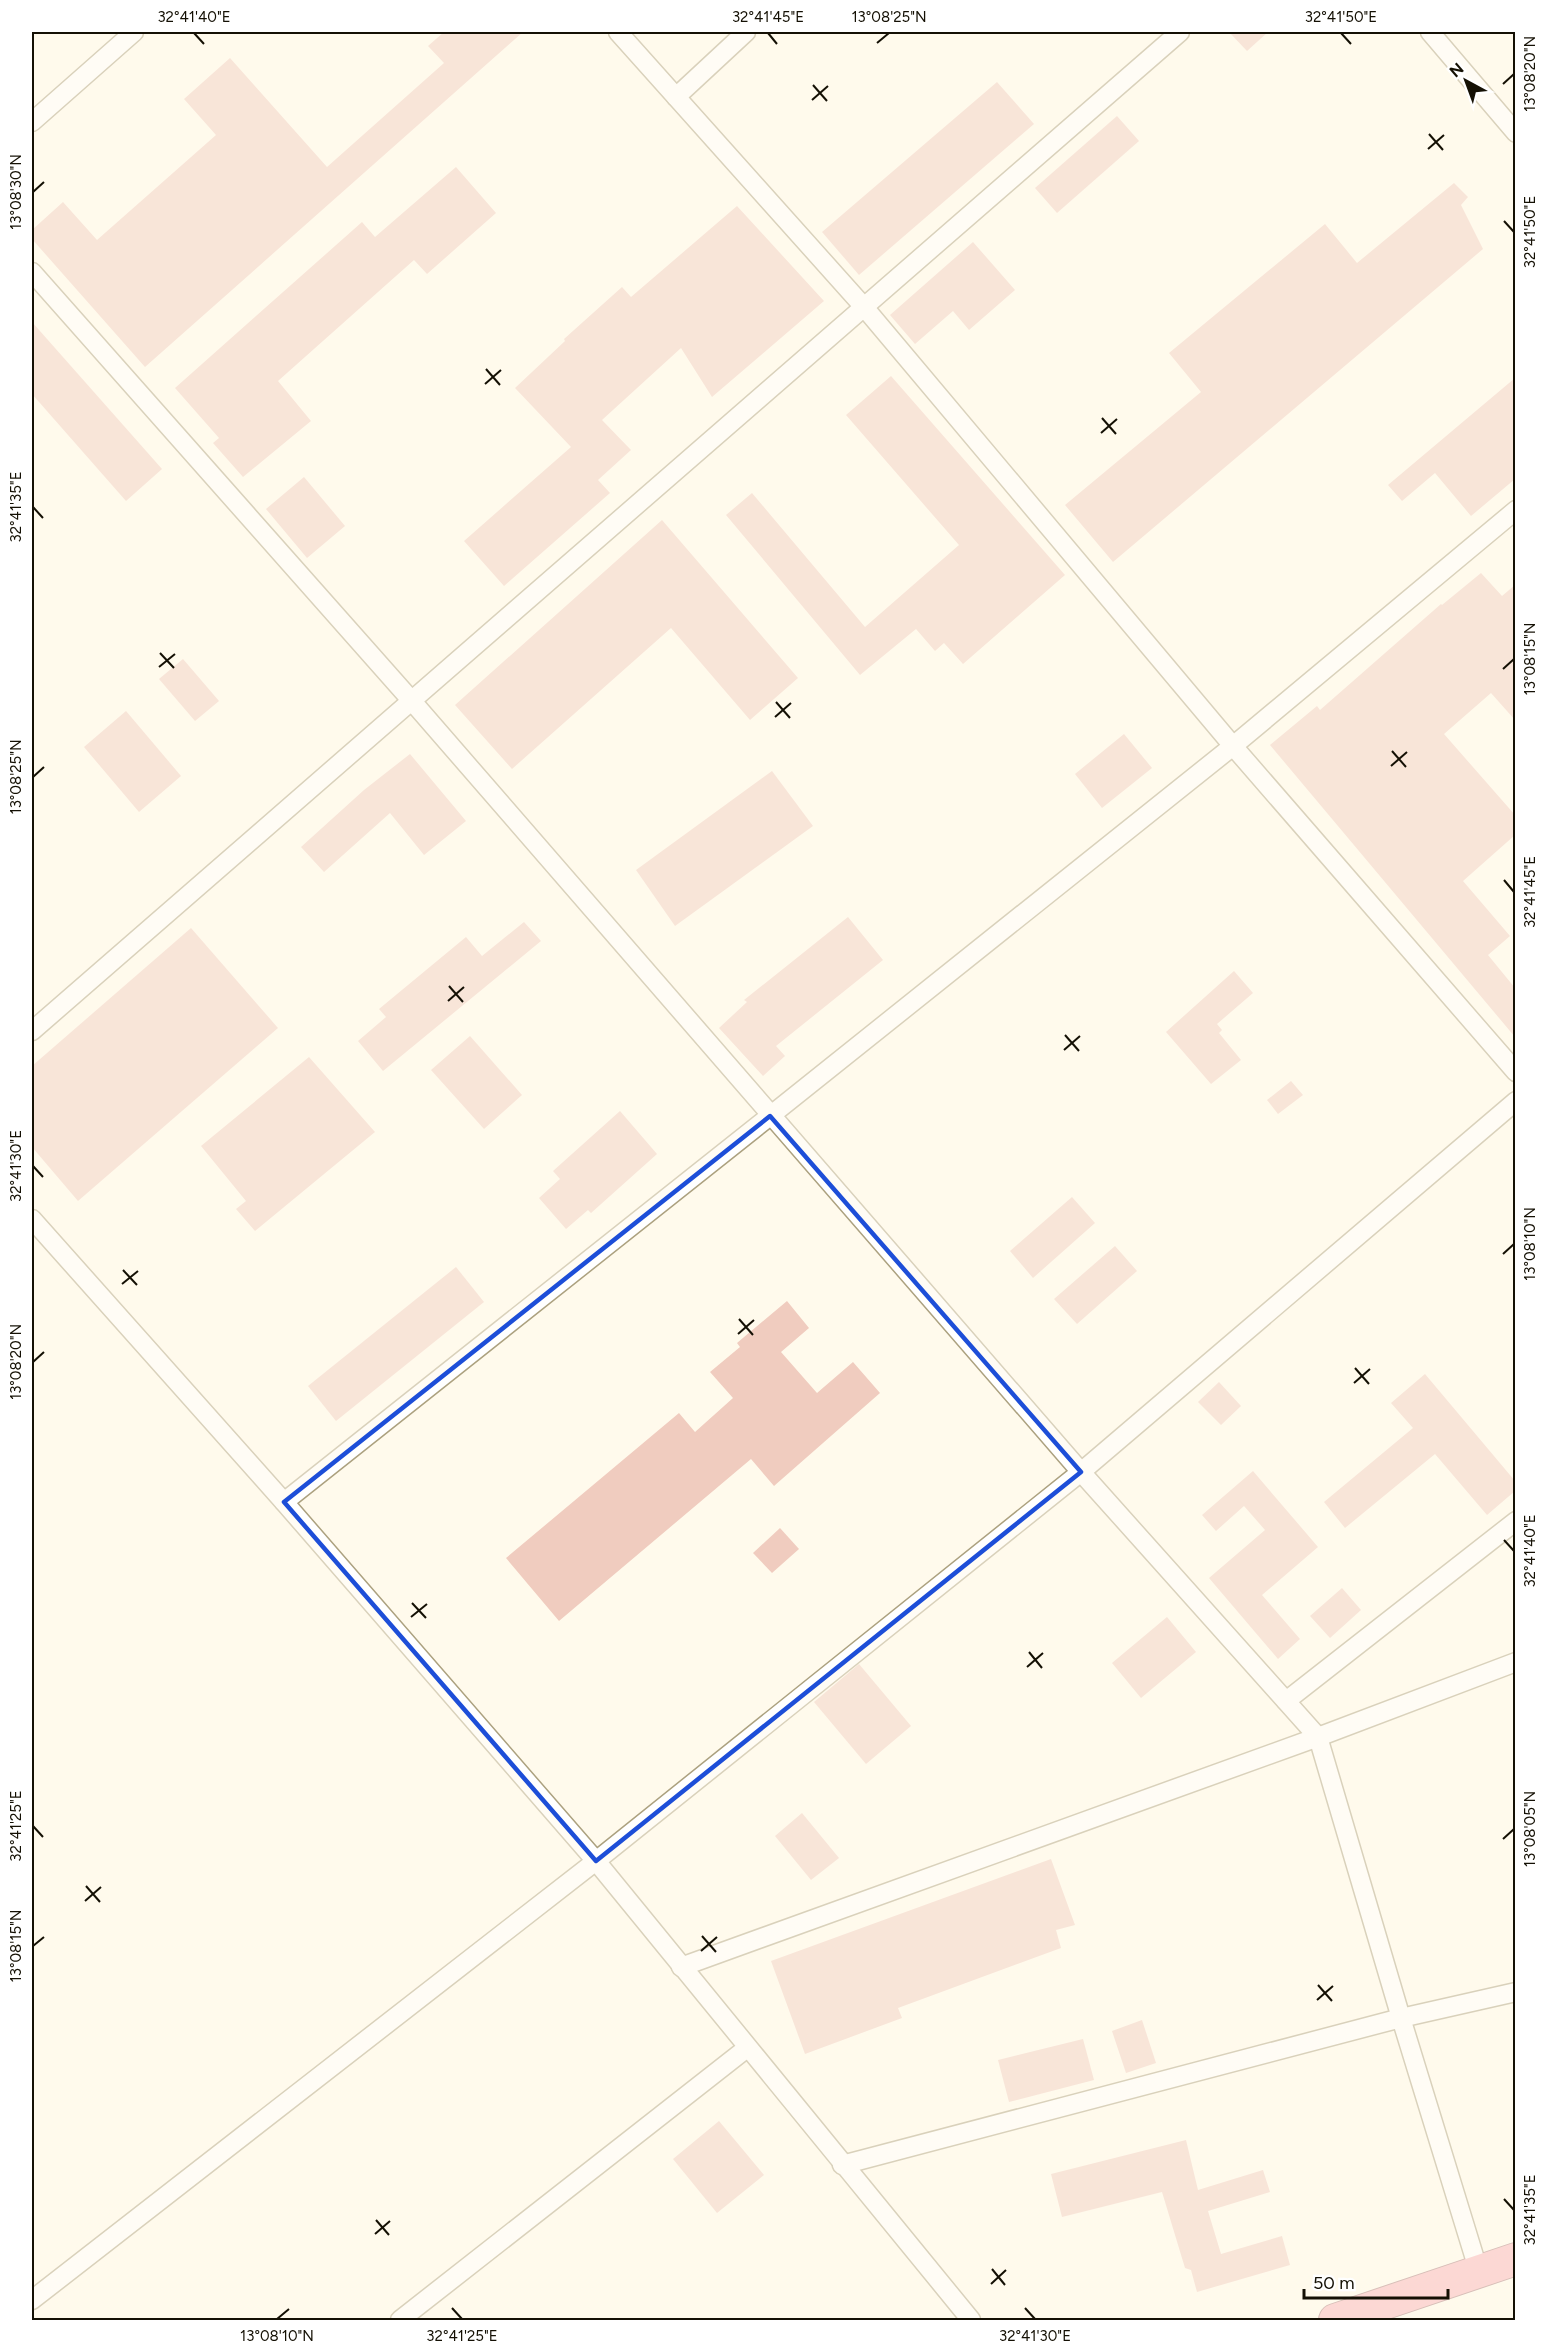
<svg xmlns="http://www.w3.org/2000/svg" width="1547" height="2352" font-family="Figtree,sans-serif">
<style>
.building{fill:#f0ccbf}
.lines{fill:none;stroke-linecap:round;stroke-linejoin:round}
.street-casing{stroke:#aca17f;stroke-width:21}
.highway-casing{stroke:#a87878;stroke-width:34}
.street{stroke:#fff;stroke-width:18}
.highway{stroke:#f8b0b6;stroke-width:32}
.marked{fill:none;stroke:#1d4ed8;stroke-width:4.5;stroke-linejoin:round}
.ticks{fill:none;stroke:#141004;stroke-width:2}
.neatline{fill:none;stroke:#141004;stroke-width:2}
.ticks-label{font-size:15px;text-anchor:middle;fill:#141004}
</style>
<rect width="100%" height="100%" fill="#fffaec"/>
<!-- building -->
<g class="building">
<path d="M 444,32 L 523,32 L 145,367 L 32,239 L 32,230 L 63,202 L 97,240 L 216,135 L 184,99 L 230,58 L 327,167 L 444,63 L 428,46 Z"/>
<path d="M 1229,32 L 1268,32 L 1247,51 Z"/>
<path d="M 997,82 L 1034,124 L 859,275 L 822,232 Z"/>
<path d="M 1117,116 L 1139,141 L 1057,213 L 1035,188 Z"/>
<path d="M 456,167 L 496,213 L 427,274 L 414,260 L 278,381 L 311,421 L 243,477 L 213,443 L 219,438 L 175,388 L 362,222 L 375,237 Z"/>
<path d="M 1454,183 L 1468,197 L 1461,205 L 1483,249 L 1113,562 L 1065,505 L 1201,392 L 1169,353 L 1325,224 L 1357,263 Z"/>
<path d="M 737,206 L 824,301 L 712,397 L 681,348 L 602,420 L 631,450 L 598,480 L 610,493 L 504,586 L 464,541 L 571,447 L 515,388 L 565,341 L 564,339 L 622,287 L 631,297 Z"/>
<path d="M 973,242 L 1015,290 L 969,330 L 953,311 L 915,344 L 890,315 Z"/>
<path d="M 32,322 L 162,469 L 126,501 L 32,394 Z"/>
<path d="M 891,376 L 1065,575 L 963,664 L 944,643 L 935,651 L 916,629 L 860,675 L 726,515 L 752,493 L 865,627 L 959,545 L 846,415 Z"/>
<path d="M 1515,378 L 1515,479 L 1471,516 L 1435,473 L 1402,501 L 1388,485 Z"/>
<path d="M 304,477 L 345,526 L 307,558 L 266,509 Z"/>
<path d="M 662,520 L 798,678 L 750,720 L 671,628 L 512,769 L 455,705 Z"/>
<path d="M 1481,573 L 1502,596 L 1515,585 L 1515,720 L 1491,693 L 1444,734 L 1515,815 L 1515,835 L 1463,881 L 1510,936 L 1488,955 L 1515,988 L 1515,1037 L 1270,745 L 1317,706 L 1320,710 L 1441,604 L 1442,605 Z"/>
<path d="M 183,659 L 219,701 L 195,721 L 159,679 Z"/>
<path d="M 126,711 L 181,776 L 139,812 L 84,747 Z"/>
<path d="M 1124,734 L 1152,768 L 1102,808 L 1075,774 Z"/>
<path d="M 410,754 L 466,821 L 424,855 L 390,813 L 324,872 L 301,847 L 364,790 Z"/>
<path d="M 772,771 L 813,826 L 675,926 L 636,870 Z"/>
<path d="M 848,917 L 883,960 L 776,1046 L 785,1056 L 763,1076 L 719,1028 L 747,1002 L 744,1000 Z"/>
<path d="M 524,922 L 541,941 L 383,1071 L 358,1041 L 386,1017 L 379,1009 L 466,937 L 482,956 Z"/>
<path d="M 191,928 L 278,1028 L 78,1201 L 32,1147 L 32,1066 Z"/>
<path d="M 1234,971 L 1253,993 L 1217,1024 L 1222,1030 L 1219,1033 L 1241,1060 L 1211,1084 L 1166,1032 Z"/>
<path d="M 470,1036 L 522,1095 L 484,1129 L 431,1070 Z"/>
<path d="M 309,1057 L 375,1132 L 255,1231 L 236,1209 L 246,1201 L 201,1146 Z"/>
<path d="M 1291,1081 L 1303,1095 L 1278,1114 L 1267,1100 Z"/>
<path d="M 620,1111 L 657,1154 L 591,1213 L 588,1210 L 566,1229 L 539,1198 L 560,1179 L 553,1171 Z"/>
<path d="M 1072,1197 L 1095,1223 L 1033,1278 L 1010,1251 Z"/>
<path d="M 1115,1246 L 1137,1271 L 1077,1324 L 1054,1299 Z"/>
<path d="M 456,1267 L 484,1302 L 336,1421 L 308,1386 Z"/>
<path d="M 787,1301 L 809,1328 L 781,1352 L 817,1393 L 853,1362 L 880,1393 L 774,1486 L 751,1459 L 559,1621 L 506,1558 L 679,1413 L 695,1432 L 733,1398 L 710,1372 L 740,1347 L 737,1343 Z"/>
<path d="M 1425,1374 L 1515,1481 L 1515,1491 L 1487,1515 L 1435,1454 L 1345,1528 L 1324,1502 L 1413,1428 L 1391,1403 Z"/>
<path d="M 1219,1382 L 1241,1406 L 1221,1425 L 1198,1402 Z"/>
<path d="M 1253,1471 L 1318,1547 L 1262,1595 L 1300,1639 L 1278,1659 L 1209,1578 L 1265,1530 L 1244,1506 L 1216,1531 L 1202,1515 Z"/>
<path d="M 780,1528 L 799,1549 L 772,1573 L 753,1553 Z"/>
<path d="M 1342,1588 L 1361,1610 L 1330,1638 L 1310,1616 Z"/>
<path d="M 1167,1617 L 1196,1652 L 1141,1698 L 1112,1663 Z"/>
<path d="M 859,1664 L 911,1726 L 866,1764 L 814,1702 Z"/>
<path d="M 802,1813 L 839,1858 L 811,1880 L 775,1836 Z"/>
<path d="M 1051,1859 L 1075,1925 L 1056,1930 L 1061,1948 L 898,2008 L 902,2018 L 805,2054 L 771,1961 Z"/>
<path d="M 1142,2020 L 1156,2063 L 1126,2073 L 1112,2031 Z"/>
<path d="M 1083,2039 L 1094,2080 L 1009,2102 L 998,2060 Z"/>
<path d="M 719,2121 L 764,2175 L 717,2213 L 673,2159 Z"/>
<path d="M 1186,2140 L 1198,2190 L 1263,2170 L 1270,2192 L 1208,2211 L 1221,2254 L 1282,2236 L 1290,2265 L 1197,2292 L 1191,2270 L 1185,2268 L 1162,2192 L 1062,2217 L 1051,2174 Z"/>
</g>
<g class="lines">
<defs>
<g id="street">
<path d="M 618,32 L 864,307 L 1233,746 L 1516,1072"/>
<path d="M 1430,32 L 1516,133"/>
<path d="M 676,97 L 746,32"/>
<path d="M 32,122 L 134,32"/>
<path d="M 32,272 L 411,700 L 1081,1472 L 1318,1737 L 1401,2018 L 1479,2272"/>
<path d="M 32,1031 L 1180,32"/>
<path d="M 32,1219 L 284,1502 L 596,1861 L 971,2320"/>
<path d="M 284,1502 L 770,1116 L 1233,746 L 1516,510"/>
<path d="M 1286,1701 L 1516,1521"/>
<path d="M 681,1967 L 1318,1737 L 1516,1662"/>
<path d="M 842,2165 L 1401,2018 L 1516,1992"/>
<path d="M 32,2300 L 596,1861 L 1081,1472 L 1516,1101"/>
<path d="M 400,2320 L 747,2048"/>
</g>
<path id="highway" d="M 1335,2320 L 1516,2259"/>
</defs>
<!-- street casing -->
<use href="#street" class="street-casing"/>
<!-- highway casing -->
<use href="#highway" class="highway-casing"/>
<!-- street -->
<use href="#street" class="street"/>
<!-- highway -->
<use href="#highway" class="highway"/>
</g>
<!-- marked area -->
<path d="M0 0H1547V2352H0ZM 770,1116 L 1081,1472 L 596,1861 L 284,1502 Z" fill="#fffaec" fill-opacity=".55" fill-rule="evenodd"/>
<path class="marked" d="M 770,1116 L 1081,1472 L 596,1861 L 284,1502 Z"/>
<!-- ticks -->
<path class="ticks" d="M 194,33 L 204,44M 768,33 L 777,44M 1341,33 L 1351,44M 877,43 L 889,33M 1503,84 L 1514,74M 813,85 L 827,101M 812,100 L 828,86M 1429,134 L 1443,150M 1428,149 L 1444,135M 33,192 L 44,182M 1504,221 L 1514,232M 486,369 L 500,385M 485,384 L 501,370M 1102,418 L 1116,434M 1101,433 L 1117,419M 33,507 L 43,518M 160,653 L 174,668M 159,667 L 175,654M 1503,669 L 1514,659M 776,702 L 790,718M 775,717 L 791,703M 1392,751 L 1406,767M 1391,766 L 1407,752M 33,777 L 44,767M 1504,880 L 1514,892M 449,986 L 463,1002M 448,1001 L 464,987M 1065,1035 L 1079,1051M 1064,1050 L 1080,1036M 33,1166 L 43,1177M 1503,1254 L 1514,1244M 123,1270 L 137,1285M 122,1284 L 138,1271M 739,1319 L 753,1335M 738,1334 L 754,1320M 33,1362 L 44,1352M 1355,1368 L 1369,1384M 1354,1383 L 1370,1369M 1504,1540 L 1514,1551M 412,1603 L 426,1618M 411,1617 L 427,1604M 1029,1652 L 1042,1668M 1027,1667 L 1043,1653M 33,1826 L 43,1837M 1503,1839 L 1514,1829M 86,1886 L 100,1902M 85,1901 L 101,1887M 702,1936 L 716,1952M 33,1946 L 44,1937M 701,1951 L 717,1937M 1318,1985 L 1332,2001M 1317,2000 L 1333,1986M 1504,2199 L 1514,2210M 376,2220 L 389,2235M 375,2234 L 390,2221M 992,2269 L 1005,2285M 991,2284 L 1006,2270M 452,2308 L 462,2319M 1025,2308 L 1035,2319M 277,2319 L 289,2309"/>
<!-- border -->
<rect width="1547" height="2352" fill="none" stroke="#ffffff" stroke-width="66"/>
<!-- north arrow -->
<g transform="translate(1466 81) rotate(319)" stroke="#ffffff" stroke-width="4.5" paint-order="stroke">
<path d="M0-4.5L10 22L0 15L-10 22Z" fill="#141004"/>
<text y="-9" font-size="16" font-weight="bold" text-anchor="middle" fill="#141004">N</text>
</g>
<!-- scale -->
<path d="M1304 2289v9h144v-9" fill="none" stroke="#141004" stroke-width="3"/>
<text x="1313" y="2289" font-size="18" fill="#141004" stroke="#ffffff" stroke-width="4.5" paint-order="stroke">50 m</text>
<rect x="33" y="33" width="1481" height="2286" class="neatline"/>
<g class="ticks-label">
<text x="194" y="22">32°41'40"E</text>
<text x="768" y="22">32°41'45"E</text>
<text x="889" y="22">13°08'25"N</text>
<text x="1341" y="22">32°41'50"E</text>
<text transform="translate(1530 74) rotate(-90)" y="5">13°08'20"N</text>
<text transform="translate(16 192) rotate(-90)" y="5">13°08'30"N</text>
<text transform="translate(1530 232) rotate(-90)" y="5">32°41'50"E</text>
<text transform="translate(16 507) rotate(-90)" y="5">32°41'35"E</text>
<text transform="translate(1530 659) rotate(-90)" y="5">13°08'15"N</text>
<text transform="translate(16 777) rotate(-90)" y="5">13°08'25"N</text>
<text transform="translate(1530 892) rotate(-90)" y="5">32°41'45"E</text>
<text transform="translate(16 1166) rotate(-90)" y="5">32°41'30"E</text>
<text transform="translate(1530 1244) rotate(-90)" y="5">13°08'10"N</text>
<text transform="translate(16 1362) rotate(-90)" y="5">13°08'20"N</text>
<text transform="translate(1530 1551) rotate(-90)" y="5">32°41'40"E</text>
<text transform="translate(16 1826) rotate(-90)" y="5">32°41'25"E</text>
<text transform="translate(1530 1829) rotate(-90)" y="5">13°08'05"N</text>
<text transform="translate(16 1946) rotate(-90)" y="5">13°08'15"N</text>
<text transform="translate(1530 2210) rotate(-90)" y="5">32°41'35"E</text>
<text x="277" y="2341">13°08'10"N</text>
<text x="462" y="2341">32°41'25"E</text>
<text x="1035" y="2341">32°41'30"E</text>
</g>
</svg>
